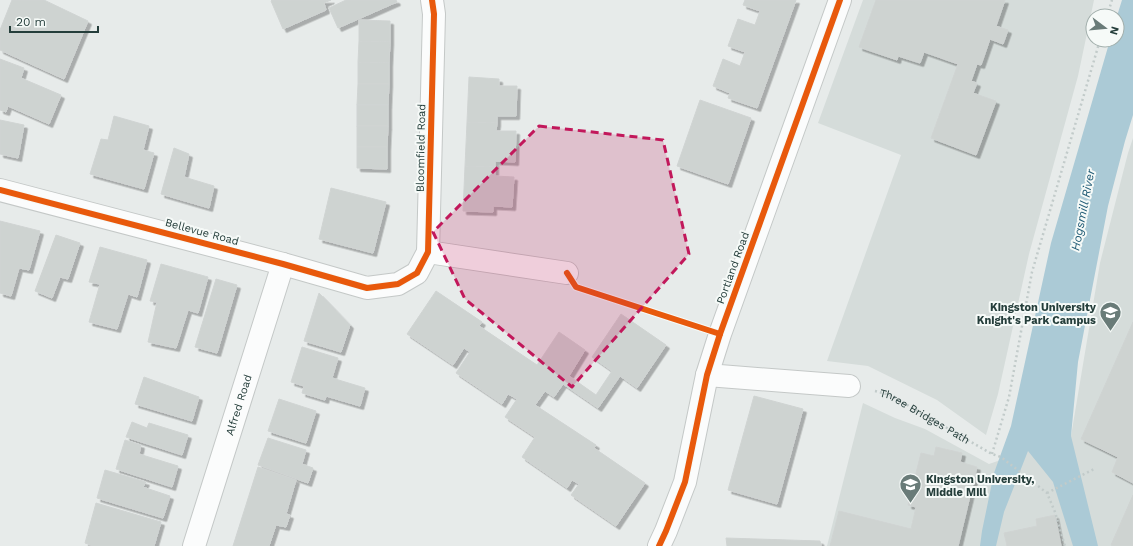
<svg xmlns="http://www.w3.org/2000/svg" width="1133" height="546" font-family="'Work Sans',sans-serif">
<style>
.built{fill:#d5dcda}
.water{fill:#abcad6}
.building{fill:#ced3d1;stroke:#d0d4d3;filter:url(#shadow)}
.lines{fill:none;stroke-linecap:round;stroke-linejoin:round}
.street-casing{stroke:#c4c8c7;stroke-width:24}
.path{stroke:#c2cbca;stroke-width:2.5;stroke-dasharray:2 3;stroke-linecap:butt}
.street{stroke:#fbfcfc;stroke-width:22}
.cycleway-casing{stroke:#f6faf8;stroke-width:8}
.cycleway{stroke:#e8590c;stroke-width:6}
.marked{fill:#c2185b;fill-opacity:0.2;stroke:#c2185b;stroke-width:3;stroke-dasharray:8 5;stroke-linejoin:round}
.labels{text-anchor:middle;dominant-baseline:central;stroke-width:4;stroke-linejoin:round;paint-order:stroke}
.street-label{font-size:11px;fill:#253e3b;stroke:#f6faf8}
.poi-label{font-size:11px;font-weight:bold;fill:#253e3b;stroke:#f6faf8;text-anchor:end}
.water-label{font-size:12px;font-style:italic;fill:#235d77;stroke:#f6faf8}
</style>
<defs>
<filter id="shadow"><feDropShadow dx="3.5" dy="3.5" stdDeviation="0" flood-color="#0004"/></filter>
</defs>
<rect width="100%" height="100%" fill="#e7ebea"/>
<!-- built -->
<g class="built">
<path d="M 863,0 L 1094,0 L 1078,76 L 1029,254 L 998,394 L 986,435 L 937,400 L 868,366 L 827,361 L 901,155 L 818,123 Z"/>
<path d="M 1133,138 L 1133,546 L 827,546 L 863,403 L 895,418 L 925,429 L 989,464 L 1071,436 L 1100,263 L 1128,153 Z"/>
</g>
<!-- water -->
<path class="water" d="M 1122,0 L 1133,0 L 1133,115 L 1125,141 L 1108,206 L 1078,362 L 1071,436 L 1098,546 L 1073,546 L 1053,482 L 1028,451 L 1004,512 L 996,546 L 980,546 L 982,531 L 994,473 L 1011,426 L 1051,243 L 1110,40 L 1117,40 L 1117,16 Z"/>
<!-- building -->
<g class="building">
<path d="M 12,0 L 44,0 L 88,21 L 64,79 L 0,50 L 0,30 Z"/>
<path d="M 272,0 L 331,0 L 324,3 L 326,10 L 283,29 L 271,1 Z"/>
<path d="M 346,0 L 396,0 L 397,2 L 338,28 L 329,8 Z"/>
<path d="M 745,0 L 796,0 L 757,108 L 728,98 L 730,93 L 713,86 L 723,59 L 740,66 L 745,52 L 728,46 L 738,19 L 755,25 L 760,11 L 743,5 Z"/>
<path d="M 876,0 L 1005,0 L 996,26 L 1008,30 L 1003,44 L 990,39 L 981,65 L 977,64 L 971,81 L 977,83 L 973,93 L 996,101 L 976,155 L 931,138 L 958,64 L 924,52 L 920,63 L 898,56 L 897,60 L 859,47 Z"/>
<path d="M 359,20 L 390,21 L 390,42 L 359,41 Z"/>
<path d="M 359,41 L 390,42 L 389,63 L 358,62 Z"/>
<path d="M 0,59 L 24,68 L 21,78 L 61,95 L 49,124 L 8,106 L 6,112 L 0,110 Z"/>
<path d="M 358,62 L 389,63 L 389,84 L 358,84 Z"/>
<path d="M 469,77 L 499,79 L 499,86 L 517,86 L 516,116 L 497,116 L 497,123 L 467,122 Z"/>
<path d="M 358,84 L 389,84 L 388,105 L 357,105 Z"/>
<path d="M 700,100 L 751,118 L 728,184 L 677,166 Z"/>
<rect x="357" y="105" width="31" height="21"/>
<path d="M 114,116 L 149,126 L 143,150 L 154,153 L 144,189 L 90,174 L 101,139 L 108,140 Z"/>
<path d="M 0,120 L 24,125 L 18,158 L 0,154 Z"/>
<path d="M 467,122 L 497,123 L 496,131 L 516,131 L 515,162 L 495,161 L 495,167 L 465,166 Z"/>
<path d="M 357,126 L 388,126 L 387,147 L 357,147 Z"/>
<path d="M 357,147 L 387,147 L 387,169 L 357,168 Z"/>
<path d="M 174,148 L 189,154 L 184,177 L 214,186 L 209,208 L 161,194 Z"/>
<path d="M 465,166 L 495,167 L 495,176 L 514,177 L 512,207 L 493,206 L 493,212 L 463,211 Z"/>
<path d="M 331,188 L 386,202 L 373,253 L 319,239 Z"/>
<path d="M 0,221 L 40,231 L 29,270 L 19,268 L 11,296 L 0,293 Z"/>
<path d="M 56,235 L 80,243 L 68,279 L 60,277 L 52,298 L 35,291 Z"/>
<path d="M 100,247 L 147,260 L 137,297 L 128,294 L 117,329 L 89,322 L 100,284 L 89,282 Z"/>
<path d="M 161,264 L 208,277 L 198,313 L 188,310 L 176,348 L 148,342 L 157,302 L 150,301 Z"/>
<path d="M 216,279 L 237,285 L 217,353 L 195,347 Z"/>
<path d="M 436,291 L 482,322 L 479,326 L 537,365 L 559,332 L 585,350 L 569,376 L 596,395 L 612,371 L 592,357 L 621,314 L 666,345 L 637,388 L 620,376 L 598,408 L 563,384 L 554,397 L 545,391 L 535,405 L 596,445 L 594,448 L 645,483 L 616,526 L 571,495 L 579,484 L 572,480 L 567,488 L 522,457 L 535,437 L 505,417 L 517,399 L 508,394 L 502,404 L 456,373 L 470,352 L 464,348 L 453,365 L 407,334 Z"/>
<path d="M 319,293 L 350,325 L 341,352 L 304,341 Z"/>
<path d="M 1133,322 L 1133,483 L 1112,472 L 1118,457 L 1081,439 Z"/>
<path d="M 302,347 L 338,358 L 332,378 L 365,388 L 360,406 L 326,396 L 325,400 L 302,393 L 304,386 L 291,382 Z"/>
<path d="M 144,377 L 199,397 L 192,421 L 135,404 Z"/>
<path d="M 754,396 L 803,409 L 777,504 L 728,490 Z"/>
<path d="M 279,399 L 316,411 L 306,443 L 268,431 Z"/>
<path d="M 132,422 L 147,428 L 149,423 L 188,435 L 182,455 L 126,437 Z"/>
<path d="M 268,438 L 306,450 L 302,464 L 313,468 L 308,483 L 258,465 Z"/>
<path d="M 125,440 L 141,445 L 139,454 L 178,466 L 172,487 L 116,469 Z"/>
<path d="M 936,447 L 962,453 L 960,462 L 977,467 L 958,546 L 830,546 L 839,511 L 911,529 L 916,507 L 908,505 L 921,453 L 934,456 Z"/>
<path d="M 258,467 L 296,480 L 286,514 L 290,515 L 286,527 L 276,525 L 269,546 L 233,546 Z"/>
<path d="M 105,470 L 146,482 L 143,487 L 170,496 L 163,518 L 97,498 Z"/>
<path d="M 1133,495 L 1133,546 L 1114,546 L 1111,545 Z"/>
<path d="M 96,503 L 161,522 L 154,546 L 93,546 L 85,543 Z"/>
<path d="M 1055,515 L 1061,546 L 1007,546 L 1004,533 L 1037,526 L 1036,519 Z"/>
<path d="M 726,538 L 820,541 L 821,546 L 727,546 Z"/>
</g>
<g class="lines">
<defs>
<g id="street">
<path d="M 0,190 L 283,264 L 367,288 L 398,284 L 417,273 L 428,252 L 434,14 L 432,0"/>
<path d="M 428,252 L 567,273"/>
<path d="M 707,375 L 849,386"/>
<path id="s2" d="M 194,546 L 283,264"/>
<path d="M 659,546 L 666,531 L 685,482 L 707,375 L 720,334 L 840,0"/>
</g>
</defs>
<!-- street casing -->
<use href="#street" class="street-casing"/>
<!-- path -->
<g class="path">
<path d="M 1107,16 L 1112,0"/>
<path id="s1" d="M 875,391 L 890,395 L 992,454 L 1001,457 L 1047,493 L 1055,512 L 1065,546"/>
<path d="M 992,454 L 1009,397 L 1032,272 L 1100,40"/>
<path d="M 1047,493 L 1096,468"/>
</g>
<!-- street -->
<use href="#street" class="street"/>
<defs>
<g id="cycleway">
<path d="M 0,190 L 283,264 L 367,288 L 398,284 L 417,273 L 428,252 L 434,14 L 432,0"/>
<path d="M 567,273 L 576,287 L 720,334"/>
<path d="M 659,546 L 666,531 L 685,482 L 707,375 L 720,334 L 840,0"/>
</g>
</defs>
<!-- cycleway casing -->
<use href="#cycleway" class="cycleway-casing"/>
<!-- cycleway -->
<use href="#cycleway" class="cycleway"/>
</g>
<!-- marked area -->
<path class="marked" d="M 539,126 L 663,140 L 689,254 L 572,387 L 465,299 L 433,232 Z"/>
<!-- icons -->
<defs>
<symbol id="university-pin" viewBox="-11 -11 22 30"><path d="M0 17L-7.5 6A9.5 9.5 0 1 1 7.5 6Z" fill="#697b78" stroke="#f6faf8"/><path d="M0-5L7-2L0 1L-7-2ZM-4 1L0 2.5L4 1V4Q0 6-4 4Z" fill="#fff"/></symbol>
</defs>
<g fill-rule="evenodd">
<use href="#university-pin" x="1098" y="300" width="25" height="34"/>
<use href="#university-pin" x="898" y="472" width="25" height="34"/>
</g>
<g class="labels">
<!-- street labels -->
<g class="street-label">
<text transform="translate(421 148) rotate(-89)">Bloomfield Road</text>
<text transform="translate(202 232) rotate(15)">Bellevue Road</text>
<text transform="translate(733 268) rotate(-70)">Portland Road</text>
<text stroke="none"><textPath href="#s2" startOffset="148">Alfred Road</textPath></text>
<text stroke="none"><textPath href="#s1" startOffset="56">Three Bridges Path</textPath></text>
</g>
<!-- poi labels -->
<g class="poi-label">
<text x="1096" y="307">Kingston University<tspan x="1096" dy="13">Knight's Park Campus</tspan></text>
<text x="926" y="479" text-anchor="start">Kingston University,<tspan x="926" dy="13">Middle Mill</tspan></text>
</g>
<!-- water labels -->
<g class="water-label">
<text transform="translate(1083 210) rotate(-79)">Hogsmill River</text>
</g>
</g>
<!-- north arrow -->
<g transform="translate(1105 28) rotate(106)"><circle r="19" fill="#f6faf8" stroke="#a2afac"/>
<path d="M0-3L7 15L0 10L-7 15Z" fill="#697b78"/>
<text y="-6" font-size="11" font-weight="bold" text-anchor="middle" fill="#253e3b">N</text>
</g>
<!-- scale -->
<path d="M10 26v6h88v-6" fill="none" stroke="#253e3b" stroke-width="2"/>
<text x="16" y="26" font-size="12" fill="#253e3b" stroke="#f6faf8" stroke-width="3" paint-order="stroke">20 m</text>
</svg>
